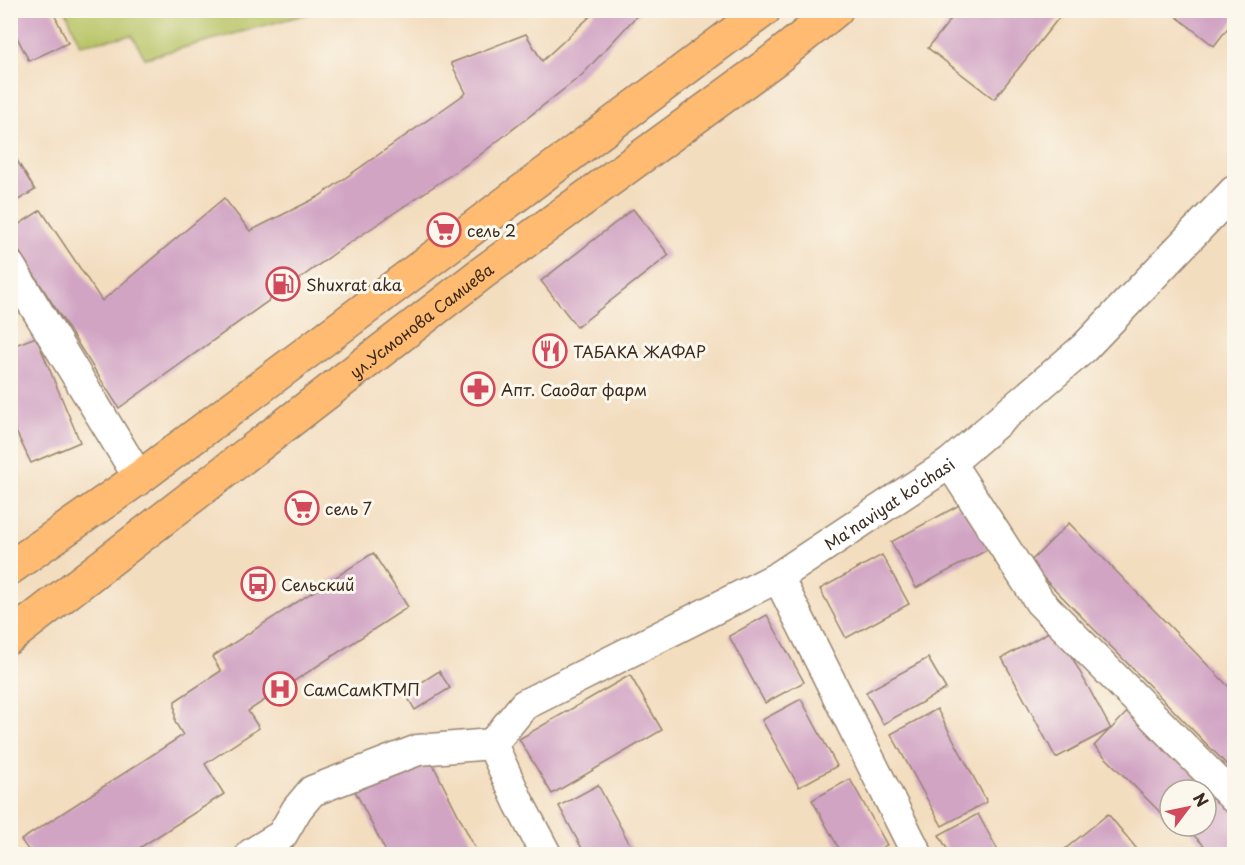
<svg xmlns="http://www.w3.org/2000/svg" width="1245" height="865" font-family="'Playpen Sans',sans-serif">
<style>
.green{fill:#b8c466;stroke:#7a7742;stroke-width:1.5}
.building{fill:#d1a4c4}
.lines{fill:none;stroke-linecap:round;stroke-linejoin:round}
.minor-casing{stroke:#97846e;stroke-width:33}
.major-casing{stroke:#97846e;stroke-width:36}
.minor{stroke:#fff;stroke-width:30}
.major{stroke:#ffbb71;stroke-width:33}
.labels{text-anchor:middle;dominant-baseline:central;stroke-width:6;stroke-linejoin:round;paint-order:stroke}
.poi-label{font-size:16px;fill:#3b2a1e;stroke:#fbf7ec;text-anchor:start}
.street-label{font-size:16px;fill:#3b2a1e;stroke:#fbf7ec}
</style>
<rect width="100%" height="100%" fill="#fbf7ec"/>
<filter id="ink" filterUnits="userSpaceOnUse"><feTurbulence type="fractalNoise" baseFrequency=".0167" numOctaves="2"/><feDisplacementMap in="SourceGraphic" scale="12" xChannelSelector="R" yChannelSelector="G"/><feConvolveMatrix kernelMatrix="1 2 1 2 8 2 1 2 1" color-interpolation-filters="sRGB"/></filter>
<filter id="wash" filterUnits="userSpaceOnUse"><feTurbulence type="fractalNoise" baseFrequency=".008" numOctaves="4" result="noise"/><feDisplacementMap in="SourceGraphic" scale="24" xChannelSelector="R" yChannelSelector="G"/><feGaussianBlur stdDeviation="1.35" result="paint"/><feColorMatrix in="noise" values="0 0 0 0 0 0 0 0 0 0 0 0 0 0 0 0 0 1.4 0 .05"/><feComposite in="paint" operator="in"/></filter>
<g filter="url(#wash)">
<rect width="100%" height="100%" fill="#f3ddbf"/>
<!-- green -->
<path class="green" d="M 66,11 L 318,11 L 145,58 L 132,35 L 80,45 Z"/>
<g id="blocks">
<!-- building -->
<g class="building">
<path d="M 10,10 L 52,10 L 68,43 L 29,61 L 10,23 Z"/>
<path d="M 597,10 L 642,10 L 582,75 L 476,158 L 345,246 L 119,408 L 10,237 L 10,230 L 41,210 L 102,301 L 224,198 L 250,231 L 318,197 L 466,93 L 451,63 L 526,34 L 542,61 Z"/>
<path d="M 958,10 L 1065,10 L 994,99 L 928,48 Z"/>
<path d="M 1168,10 L 1234,10 L 1234,20 L 1214,46 Z"/>
<path d="M 10,149 L 35,190 L 10,205 Z"/>
<path d="M 633,209 L 669,255 L 577,327 L 541,281 Z"/>
<path d="M 36,337 L 80,442 L 31,463 L 10,419 L 10,347 Z"/>
<path d="M 963,503 L 989,549 L 916,588 L 891,542 Z"/>
<path d="M 1069,523 L 1234,692 L 1234,772 L 1029,563 Z"/>
<path d="M 373,553 L 408,607 L 248,711 L 259,728 L 205,764 L 224,794 L 130,854 L 31,854 L 21,840 L 183,735 L 175,722 L 175,701 L 221,671 L 212,657 Z"/>
<path d="M 882,555 L 909,604 L 846,638 L 820,589 Z"/>
<path d="M 767,615 L 804,682 L 765,703 L 729,636 Z"/>
<path d="M 1056,628 L 1111,729 L 1130,709 L 1203,782 L 1196,790 L 1170,790 L 1170,816 L 1167,819 L 1094,746 L 1110,729 L 1056,758 L 1002,658 Z"/>
<path d="M 928,658 L 946,689 L 883,724 L 866,692 Z"/>
<path d="M 439,671 L 450,688 L 415,710 L 405,693 Z"/>
<path d="M 630,675 L 662,730 L 552,794 L 519,739 Z"/>
<path d="M 801,699 L 837,766 L 799,787 L 762,720 Z"/>
<path d="M 937,709 L 987,802 L 942,826 L 891,734 Z"/>
<path d="M 421,741 L 478,854 L 387,854 L 348,777 Z"/>
<path d="M 850,779 L 887,845 L 870,854 L 842,854 L 812,800 Z"/>
<path d="M 1211,780 L 1234,803 L 1234,854 L 1213,854 L 1184,826 L 1206,826 L 1206,790 L 1201,790 Z"/>
<path d="M 598,785 L 634,852 L 628,854 L 585,854 L 559,806 Z"/>
<path d="M 978,814 L 1000,854 L 950,854 L 939,835 Z"/>
<path d="M 1108,814 L 1141,854 L 1059,854 Z"/>
</g>
</g>
</g>
<g filter="url(#ink)">
<use href="#blocks" fill-opacity="0" stroke="#97846e" stroke-width="1.5"/>
<g class="lines">
<defs>
<g id="minor">
<path d="M 10,266 L 139,478"/>
<path d="M 950,463 L 1040,602 L 1234,798"/>
<path d="M 778,577 L 917,854"/>
<path id="s1" d="M 492,744 L 524,705 L 778,577 L 950,463 L 1084,348 L 1234,191"/>
<path d="M 492,744 L 519,803 L 546,854"/>
<path d="M 251,854 L 282,835 L 297,809 L 312,791 L 418,750 L 492,744"/>
</g>
<g id="major">
<path d="M 10,568 L 139,478 L 764,10"/>
<path id="s2" d="M 10,637 L 482,273 L 774,60 L 836,10"/>
</g>
</defs>
<!-- minor casing -->
<use href="#minor" class="minor-casing"/>
<!-- major casing -->
<use href="#major" class="major-casing"/>
<!-- minor -->
<use href="#minor" class="minor"/>
<!-- major -->
<use href="#major" class="major"/>
</g>
</g>
<!-- icons -->
<defs>
<symbol id="supermarket-ring" viewBox="-11 -11 22 22"><circle r="9.5" fill="#fbf7ec" stroke="#d1495b" stroke-width="1.5"/><path d="M-6-5.5h2.5l.6 2H6L4.5 2H-2.5L-4.4-4H-6ZM-1.5 3.2a1.3 1.3 0 1 0 .1 0ZM3 3.2a1.3 1.3 0 1 0 .1 0Z" fill="#d1495b"/></symbol>
<symbol id="fuel-ring" viewBox="-11 -11 22 22"><circle r="9.5" fill="#fbf7ec" stroke="#d1495b" stroke-width="1.5"/><path d="M-5.5-6h7V0h2V4h1.3V-2.5L3-4.5l.8-.8L6-3V5H2.5V1h-1V6h-7ZM-4.2-4.7v3.2H.2V-4.7Z" fill="#d1495b"/></symbol>
<symbol id="restaurant-ring" viewBox="-11 -11 22 22"><circle r="9.5" fill="#fbf7ec" stroke="#d1495b" stroke-width="1.5"/><path d="M-5-6h1v4h1v-4h1v4h1v-4h1v5L-1.5 .5V6h-2V.5L-5-1ZM5-6V6H3V1.5H1.5Q1.5-4 5-6Z" fill="#d1495b"/></symbol>
<symbol id="pharmacy-ring" viewBox="-11 -11 22 22"><circle r="9.5" fill="#fbf7ec" stroke="#d1495b" stroke-width="1.5"/><path d="M-2-6h4v4h4v4h-4v4h-4v-4h-4v-4h4Z" fill="#d1495b"/></symbol>
<symbol id="bus-ring" viewBox="-11 -11 22 22"><circle r="9.5" fill="#fbf7ec" stroke="#d1495b" stroke-width="1.5"/><path d="M-5-6H5V4H4V6H2V4H-2V6H-4V4H-5ZM-3.5-4V0h7V-4ZM-3.5 1.2v1.5H-2V1.2ZM2 1.2v1.5H3.5V1.2Z" fill="#d1495b"/></symbol>
<symbol id="hospital-ring" viewBox="-11 -11 22 22"><circle r="9.5" fill="#fbf7ec" stroke="#d1495b" stroke-width="1.5"/><path d="M-5-5h3v3.5h4V-5h3V5h-3V1.5h-4V5h-3Z" fill="#d1495b"/></symbol>
</defs>
<g fill-rule="evenodd">
<use href="#supermarket-ring" x="425" y="211" width="38" height="38"/>
<use href="#fuel-ring" x="264" y="265" width="38" height="38"/>
<use href="#restaurant-ring" x="531" y="332" width="38" height="38"/>
<use href="#pharmacy-ring" x="459" y="370" width="38" height="38"/>
<use href="#supermarket-ring" x="283" y="489" width="38" height="38"/>
<use href="#bus-ring" x="239" y="565" width="38" height="38"/>
<use href="#hospital-ring" x="261" y="670" width="38" height="38"/>
</g>
<g class="labels">
<!-- poi labels -->
<g class="poi-label">
<text x="467" y="230">сель 2</text>
<text x="306" y="284">Shuxrat aka</text>
<text x="573" y="351">ТАБАКА ЖАФАР</text>
<text x="501" y="389">Апт. Саодат фарм</text>
<text x="325" y="508">сель 7</text>
<text x="281" y="584">Сельский</text>
<text x="303" y="689">СамСамКТМП</text>
</g>
<!-- street labels -->
<g class="street-label">
<text stroke="none"><textPath href="#s2" startOffset="519">ул.Усмонова Самиева</textPath></text>
<text stroke="none"><textPath href="#s1" startOffset="468">Ma'naviyat ko'chasi</textPath></text>
</g>
</g>
<!-- margin -->
<rect width="1245" height="865" fill="none" stroke="#fbf7ec" stroke-width="36"/>
<!-- north arrow -->
<g transform="translate(1188 808) rotate(58)"><circle r="28" fill="#fbf7ec" stroke="#aea59a" stroke-width="1.5"/>
<path d="M0-4.5L10 22L0 15L-10 22Z" fill="#d1495b"/>
<text y="-9" font-size="16" font-weight="bold" text-anchor="middle" fill="#3b2a1e">N</text>
</g>
</svg>
